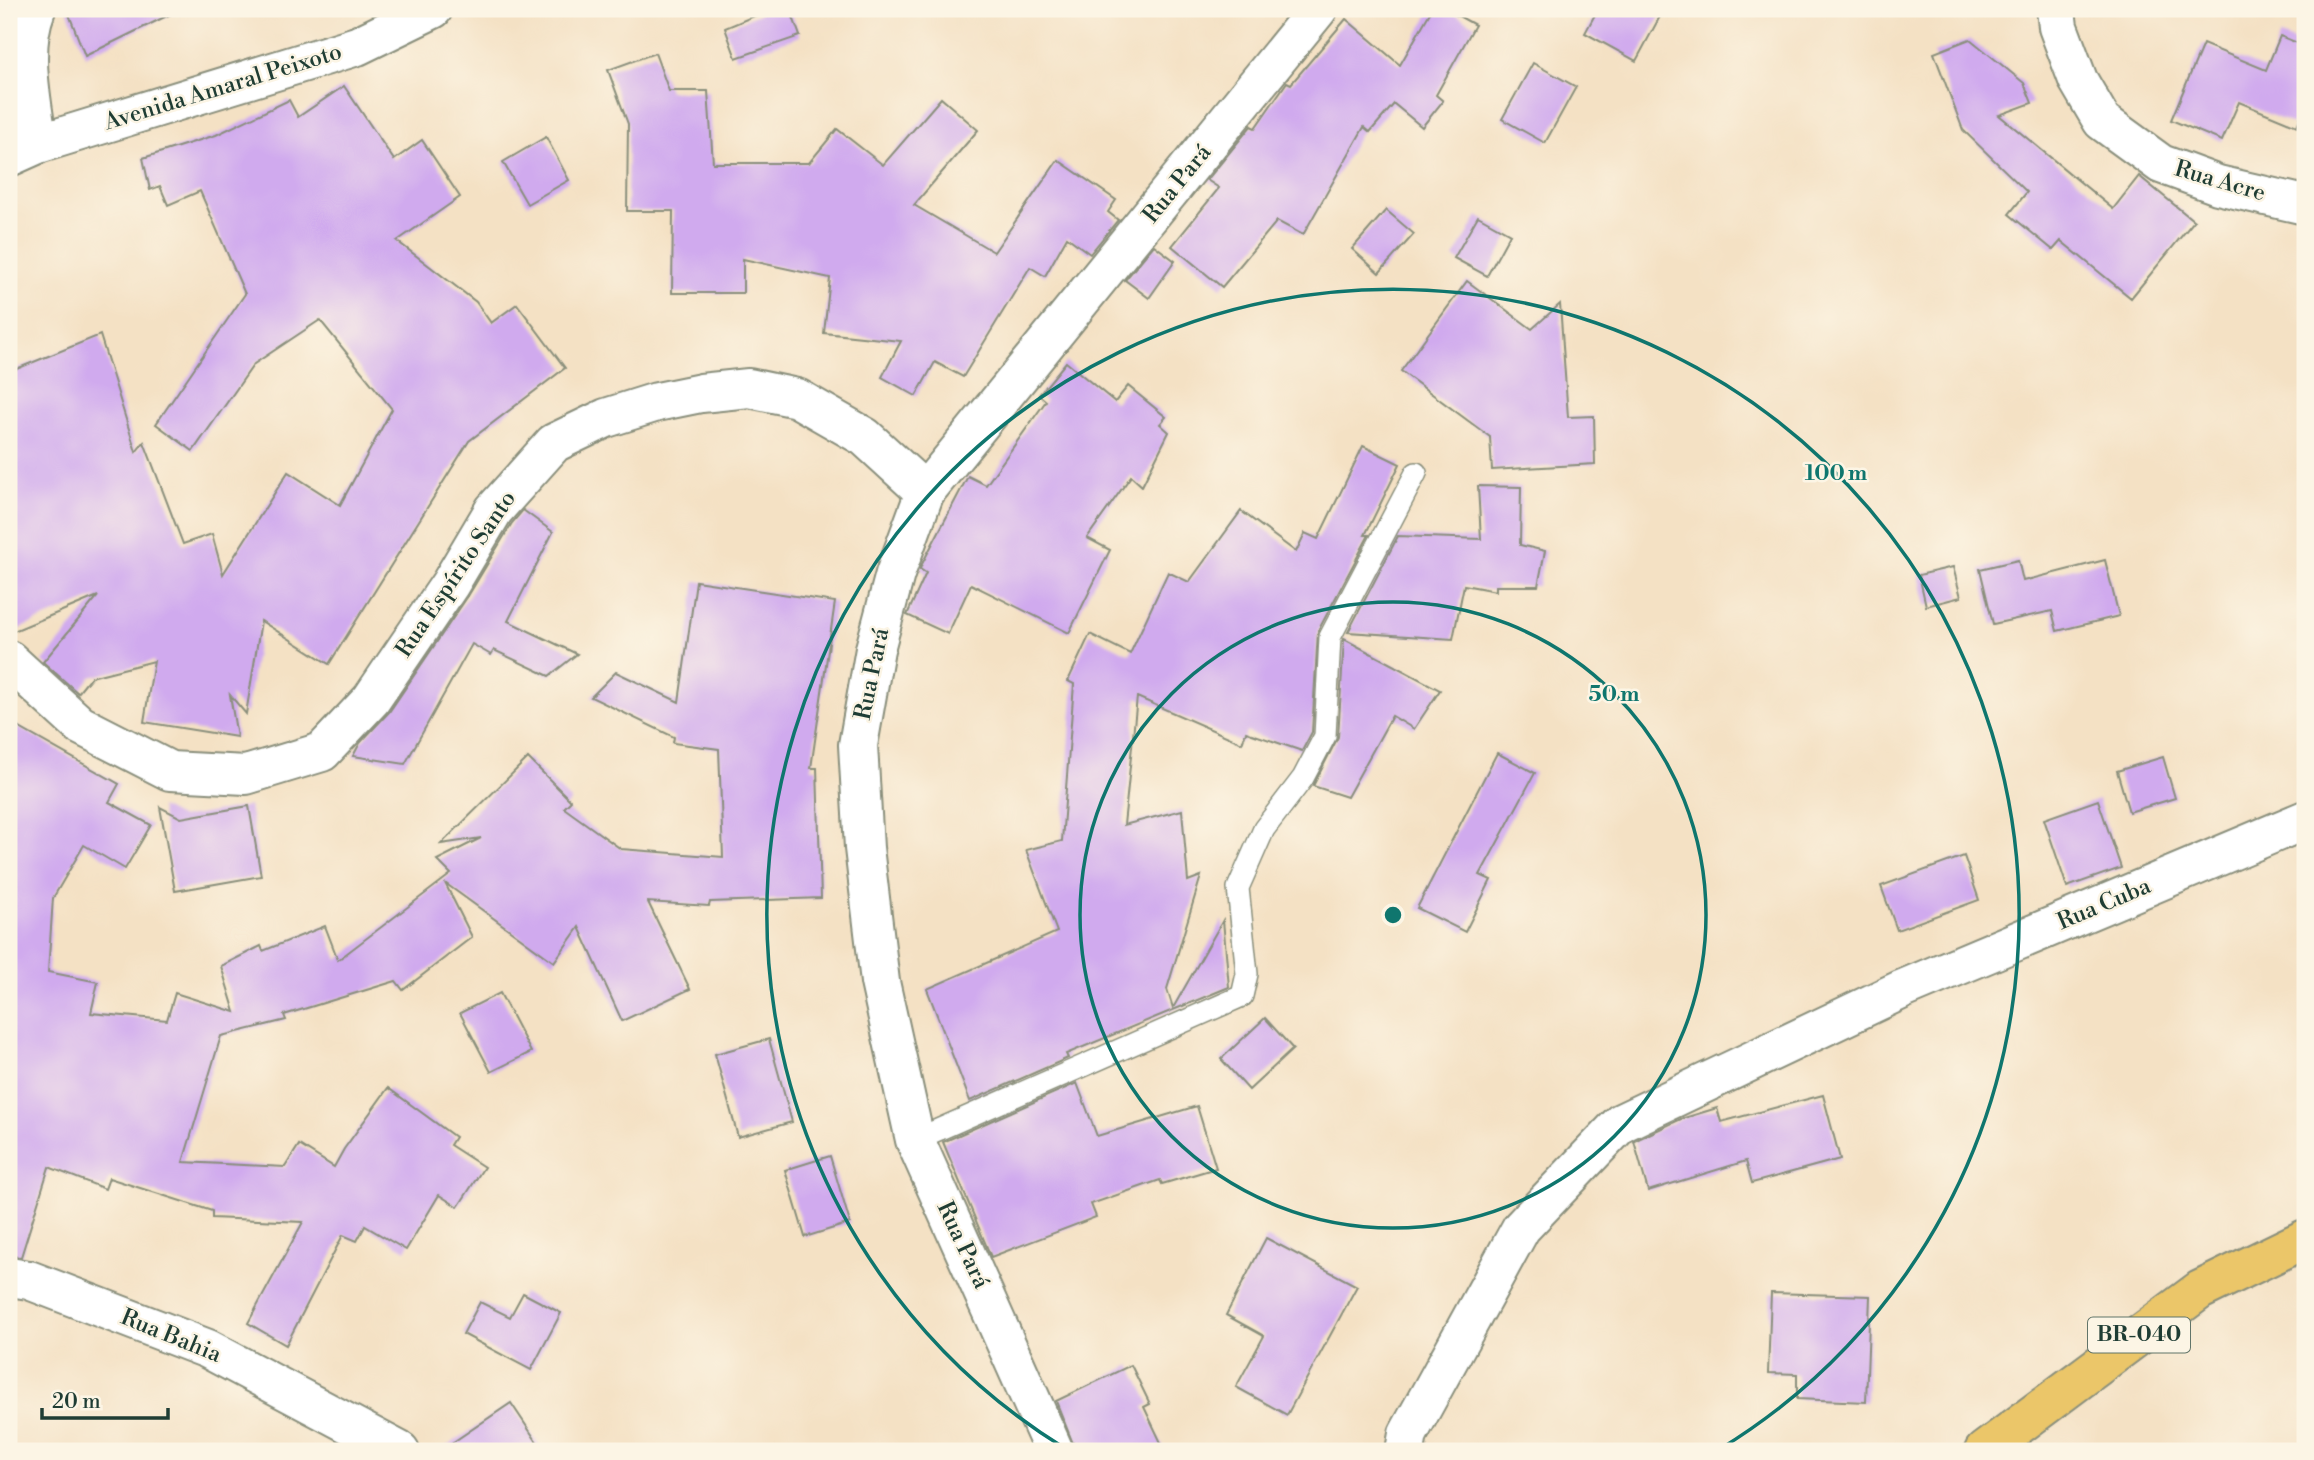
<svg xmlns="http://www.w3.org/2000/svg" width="2314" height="1460" font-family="'Libre Bodoni',serif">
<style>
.building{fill:#d0aaee}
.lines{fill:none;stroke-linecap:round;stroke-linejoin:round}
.service-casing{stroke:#8a8f7c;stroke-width:24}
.minor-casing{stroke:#8a8f7c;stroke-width:42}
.motorway-casing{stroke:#8a8f7c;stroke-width:42}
.service{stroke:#fff;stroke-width:21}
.minor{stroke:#fff;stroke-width:38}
.motorway{stroke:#ebc669;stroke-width:38}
.ring{fill:none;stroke:#0f766e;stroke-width:3.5}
.labels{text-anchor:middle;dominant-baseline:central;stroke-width:5;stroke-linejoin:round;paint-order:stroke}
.shield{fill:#fcf5e5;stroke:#617469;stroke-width:2}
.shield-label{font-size:21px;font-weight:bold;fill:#1f3d34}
.street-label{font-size:23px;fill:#1f3d34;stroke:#fcf5e5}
.centre{fill:#0f766e;stroke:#fcf5e5;stroke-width:3.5}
.ring-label{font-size:21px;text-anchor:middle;font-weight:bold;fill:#0f766e;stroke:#fcf5e5;stroke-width:5;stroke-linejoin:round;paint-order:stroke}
</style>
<rect width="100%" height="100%" fill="#fcf5e5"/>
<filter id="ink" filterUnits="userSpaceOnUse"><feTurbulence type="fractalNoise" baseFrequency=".0143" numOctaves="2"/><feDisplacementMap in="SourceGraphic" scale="14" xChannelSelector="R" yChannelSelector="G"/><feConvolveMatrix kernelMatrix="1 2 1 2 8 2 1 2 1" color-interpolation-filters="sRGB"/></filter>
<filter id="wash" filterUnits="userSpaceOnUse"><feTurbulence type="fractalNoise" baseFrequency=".00686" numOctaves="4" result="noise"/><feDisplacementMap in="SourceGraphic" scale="28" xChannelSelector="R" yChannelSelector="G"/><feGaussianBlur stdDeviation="1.57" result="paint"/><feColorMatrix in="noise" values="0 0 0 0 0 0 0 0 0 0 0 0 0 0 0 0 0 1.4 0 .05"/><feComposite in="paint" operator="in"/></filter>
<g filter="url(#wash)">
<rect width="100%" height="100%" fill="#f4e1c4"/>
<g id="blocks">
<!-- building -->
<g class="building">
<path d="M 67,9 L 181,9 L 85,56 Z"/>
<path d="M 771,9 L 790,9 L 800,36 L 736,58 L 725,28 Z"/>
<path d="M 1432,9 L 1446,9 L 1475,25 L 1436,95 L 1443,101 L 1422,127 L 1394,104 L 1370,132 L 1364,127 L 1303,235 L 1277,221 L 1222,287 L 1172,246 L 1219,188 L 1207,180 L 1251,126 L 1255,128 L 1287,82 L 1291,84 L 1346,19 L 1400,65 Z"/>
<path d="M 1598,9 L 1664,9 L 1636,61 L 1585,33 Z"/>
<path d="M 2280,36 L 2305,46 L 2305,105 L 2297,126 L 2239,102 L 2222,141 L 2171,120 L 2203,44 L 2266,70 Z"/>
<path d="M 1970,39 L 2024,83 L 2032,103 L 1999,115 L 2113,209 L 2139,176 L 2194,221 L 2131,298 L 2061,241 L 2053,250 L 2009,214 L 2027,192 L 1963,130 L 1934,53 Z"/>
<path d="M 655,53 L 669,91 L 708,91 L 713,163 L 809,163 L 837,129 L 883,165 L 941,98 L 978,130 L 914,205 L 994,252 L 1058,160 L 1116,200 L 1108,212 L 1118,220 L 1090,254 L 1067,237 L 1045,276 L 1030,267 L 963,377 L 935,362 L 916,396 L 882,377 L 901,341 L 824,333 L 830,278 L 743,259 L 743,293 L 672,293 L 673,211 L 627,211 L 628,124 L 608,70 Z"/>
<path d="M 1533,63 L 1576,87 L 1545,143 L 1502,119 Z"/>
<path d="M 344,86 L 394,160 L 422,140 L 460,197 L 397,241 L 476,302 L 491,323 L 517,304 L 565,368 L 469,441 L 329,664 L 261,621 L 246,714 L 230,695 L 237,737 L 144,722 L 154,661 L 91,677 L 78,693 L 43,662 L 98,596 L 9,633 L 9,372 L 100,335 L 136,452 L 144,442 L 183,544 L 212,534 L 223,574 L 288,472 L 340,505 L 392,409 L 320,320 L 254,364 L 193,451 L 156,424 L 245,294 L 200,191 L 168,205 L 160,186 L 150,190 L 143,158 L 216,135 L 289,100 L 298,117 Z"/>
<path d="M 546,137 L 569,180 L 527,204 L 503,162 Z"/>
<path d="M 1386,210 L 1414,234 L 1379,273 L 1352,249 Z"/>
<path d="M 1478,216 L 1510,234 L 1487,276 L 1454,258 Z"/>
<path d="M 1154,245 L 1175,261 L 1149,298 L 1125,280 Z"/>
<path d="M 1467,281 L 1532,329 L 1560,304 L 1568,417 L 1594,416 L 1595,464 L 1492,470 L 1490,437 L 1401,371 Z"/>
<path d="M 1066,362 L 1115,402 L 1128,386 L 1166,417 L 1160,424 L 1169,432 L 1142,486 L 1131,476 L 1087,538 L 1110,550 L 1069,633 L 971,584 L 948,634 L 907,615 L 926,573 L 920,569 L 922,564 L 968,476 L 986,485 L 1046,401 L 1039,395 Z"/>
<path d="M 1363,446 L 1400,464 L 1365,535 L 1369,535 L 1318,631 L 1312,732 L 1302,751 L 1246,732 L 1242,743 L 1137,697 L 1124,825 L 1182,810 L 1188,881 L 1201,876 L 1167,989 L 1173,1008 L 1223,920 L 1229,987 L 1066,1054 L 1068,1058 L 970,1101 L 927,989 L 1057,932 L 1026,850 L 1062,841 L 1074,684 L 1068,681 L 1090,634 L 1130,654 L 1168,572 L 1189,582 L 1241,511 L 1296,552 L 1305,533 L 1318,539 Z"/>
<path d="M 1478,486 L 1521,487 L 1520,545 L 1545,551 L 1538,586 L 1496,586 L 1496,591 L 1464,585 L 1453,639 L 1348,632 L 1398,536 L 1481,539 Z"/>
<path d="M 523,510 L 553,532 L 508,621 L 577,654 L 549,676 L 494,650 L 491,655 L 472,644 L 405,764 L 353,756 L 360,743 L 389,712 L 468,596 L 512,523 Z"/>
<path d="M 2018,560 L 2023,581 L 2105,560 L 2119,616 L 2057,631 L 2052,611 L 1993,624 L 1980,569 Z"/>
<path d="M 1953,567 L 1961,597 L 1926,606 L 1919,575 Z"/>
<path d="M 696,581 L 835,602 L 811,768 L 817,768 L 821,898 L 710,902 L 709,906 L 648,902 L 690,989 L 622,1021 L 579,927 L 554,962 L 445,883 L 472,937 L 403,990 L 396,981 L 284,1015 L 286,1020 L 221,1036 L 183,1162 L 285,1167 L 299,1145 L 334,1167 L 344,1149 L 388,1088 L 455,1137 L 450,1145 L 484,1167 L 458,1207 L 439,1195 L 406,1250 L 365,1226 L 357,1241 L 343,1235 L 286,1345 L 248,1323 L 303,1222 L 212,1218 L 212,1211 L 109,1178 L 105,1189 L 49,1167 L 21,1257 L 9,1256 L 9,722 L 119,784 L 109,802 L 151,825 L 125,869 L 84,845 L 53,898 L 48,972 L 98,982 L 91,1013 L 167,1020 L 175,993 L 235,1012 L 221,966 L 261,946 L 263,951 L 325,926 L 338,960 L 451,874 L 437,860 L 481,838 L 441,844 L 528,758 L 571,801 L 564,808 L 621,849 L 723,857 L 719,749 L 673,743 L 674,737 L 591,697 L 616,672 L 679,702 Z"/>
<path d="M 1344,639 L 1440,690 L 1414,729 L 1392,716 L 1347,797 L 1313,786 L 1338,737 Z"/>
<path d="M 1497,753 L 1535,773 L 1480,875 L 1491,880 L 1465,932 L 1417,908 Z"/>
<path d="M 2163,757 L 2175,798 L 2129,812 L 2117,771 Z"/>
<path d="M 2098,800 L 2121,868 L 2067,887 L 2044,819 Z"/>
<path d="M 249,806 L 261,876 L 175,891 L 160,807 L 181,818 Z"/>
<path d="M 1964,856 L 1979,900 L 1897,930 L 1881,886 Z"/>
<path d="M 500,993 L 531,1052 L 491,1072 L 460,1013 Z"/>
<path d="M 1265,1018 L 1293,1049 L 1249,1090 L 1221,1059 Z"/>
<path d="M 769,1039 L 792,1122 L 738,1137 L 715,1054 Z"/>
<path d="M 1077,1083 L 1097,1136 L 1197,1106 L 1216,1168 L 1162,1184 L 1160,1180 L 1091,1204 L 1096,1217 L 991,1257 L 943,1142 Z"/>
<path d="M 1823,1095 L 1840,1159 L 1752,1183 L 1746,1161 L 1648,1191 L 1634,1141 L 1681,1119 L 1717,1108 L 1721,1122 Z"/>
<path d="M 830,1156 L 850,1223 L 805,1237 L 785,1170 Z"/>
<path d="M 1266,1238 L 1357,1286 L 1287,1415 L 1236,1387 L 1264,1336 L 1226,1315 Z"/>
<path d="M 523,1293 L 561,1313 L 531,1370 L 463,1334 L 480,1302 L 510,1317 Z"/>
<path d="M 1771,1293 L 1870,1296 L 1866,1402 L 1797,1399 L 1797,1374 L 1768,1373 Z"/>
<path d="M 1131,1365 L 1150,1404 L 1144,1407 L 1165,1451 L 1076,1451 L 1056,1401 Z"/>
<path d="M 511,1403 L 543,1451 L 440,1451 Z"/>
</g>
</g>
</g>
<g filter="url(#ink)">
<use href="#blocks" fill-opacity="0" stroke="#8a8f7c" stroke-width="2"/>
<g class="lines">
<defs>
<path id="service" d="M 915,1140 L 1242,996 L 1247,974 L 1238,888 L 1264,829 L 1303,778 L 1325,736 L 1330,637 L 1416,473"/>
<g id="minor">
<path d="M 36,9 C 20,50 32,102 38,144"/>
<path d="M 2056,9 L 2058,27 L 2078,80 L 2102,121 L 2161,164 L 2218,185 L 2305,205"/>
<path d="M 9,157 L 38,144 L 357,46 L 433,9"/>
<path d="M 9,660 L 80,725 L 170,771 L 246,775 L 322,752 L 371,700 L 450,584 L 494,510 L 554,443 L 606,418 L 657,402 L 701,393 L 749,388 L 797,398 L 865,437 L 925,492"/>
<path d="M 9,1277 L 29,1280 L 208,1349 L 400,1451"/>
<path d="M 1054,1451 L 915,1140 L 880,982 L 864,848 L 858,745 L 875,649 L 895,574 L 925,492 L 1318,9"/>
<path d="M 1405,1451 L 1408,1434 L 1521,1228 L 1621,1123 L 1903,989 L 2305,820"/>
</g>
<path id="motorway" d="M 1984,1451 L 2200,1290 L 2305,1239"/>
</defs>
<!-- service casing -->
<use href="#service" class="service-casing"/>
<!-- minor casing -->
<use href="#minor" class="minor-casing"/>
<!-- motorway casing -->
<use href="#motorway" class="motorway-casing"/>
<!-- service -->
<use href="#service" class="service"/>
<!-- minor -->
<use href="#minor" class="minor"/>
<!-- motorway -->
<use href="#motorway" class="motorway"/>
</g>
</g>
<!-- distance rings -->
<g class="ring">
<circle cx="1393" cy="915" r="313"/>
<path d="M1066 1449A626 626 0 1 1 1720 1449"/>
</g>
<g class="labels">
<!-- shield labels -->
<rect class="shield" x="2088" y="1317.5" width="102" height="35" rx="5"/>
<g class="shield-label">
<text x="2139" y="1335">BR-040</text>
</g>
<!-- street labels -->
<g class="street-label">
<text transform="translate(223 87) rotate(-17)">Avenida Amaral Peixoto</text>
<text transform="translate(2220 181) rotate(16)">Rua Acre</text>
<text transform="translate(1177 184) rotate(-51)">Rua Pará</text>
<text transform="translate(456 574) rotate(-56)">Rua Espírito Santo</text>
<text transform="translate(872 674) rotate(-78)">Rua Pará</text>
<text transform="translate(2104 904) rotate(-23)">Rua Cuba</text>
<text transform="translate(963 1245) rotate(65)">Rua Pará</text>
<text transform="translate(171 1336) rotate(22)">Rua Bahia</text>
</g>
</g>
<circle cx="1393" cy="915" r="10" class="centre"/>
<g class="ring-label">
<text x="1836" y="480">100 m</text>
<text x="1614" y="701">50 m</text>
</g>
<!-- margin -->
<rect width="2314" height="1460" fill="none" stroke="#fcf5e5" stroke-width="35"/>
<!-- scale -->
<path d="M42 1408v10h126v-10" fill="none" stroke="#1f3d34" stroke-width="3.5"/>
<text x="52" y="1408" font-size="21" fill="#1f3d34" stroke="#fcf5e5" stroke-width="5" paint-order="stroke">20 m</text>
</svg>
